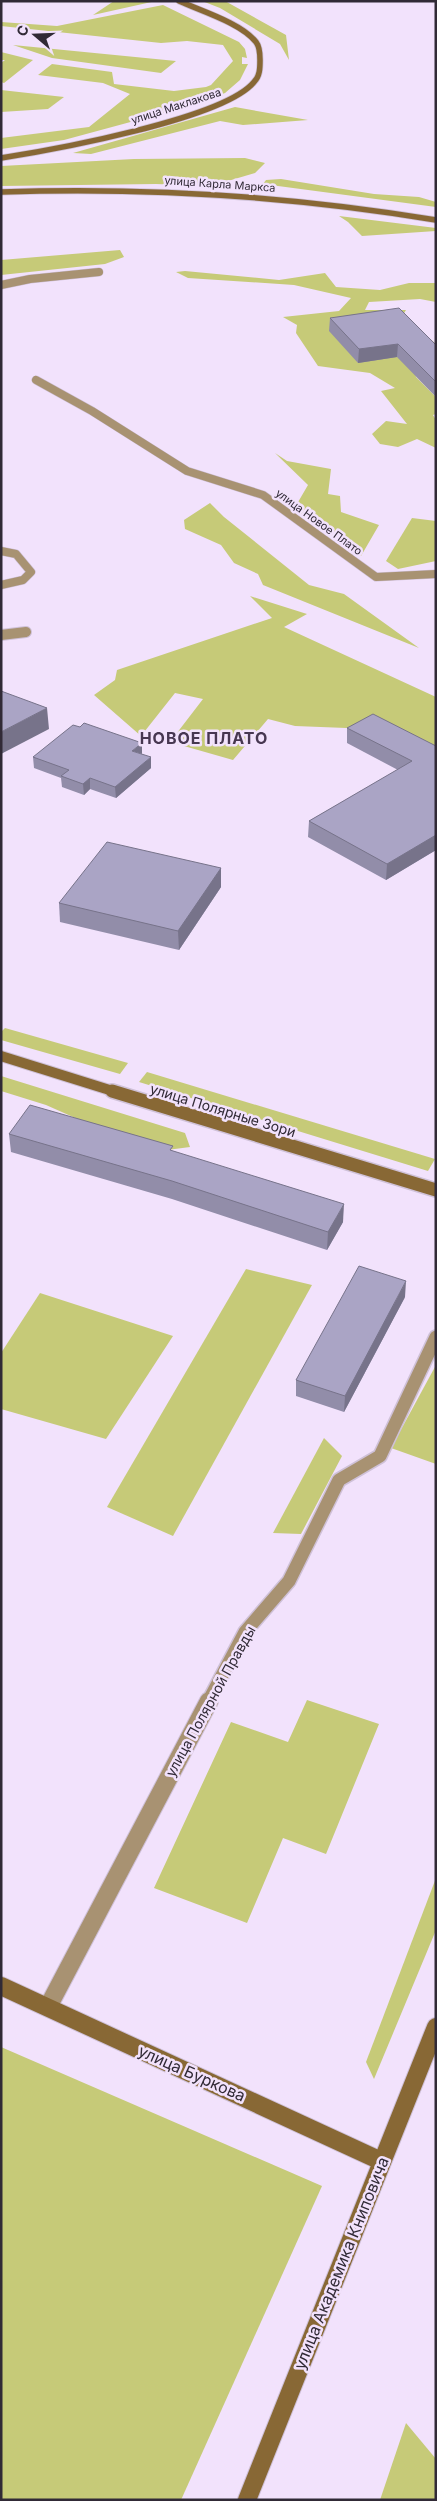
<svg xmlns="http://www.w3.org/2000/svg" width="437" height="2501" font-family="Inter,sans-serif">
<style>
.green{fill:#c6ca78}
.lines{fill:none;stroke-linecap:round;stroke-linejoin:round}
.street-far3-casing{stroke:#cfc1d8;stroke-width:9}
.street-far2-casing{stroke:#cfc1d8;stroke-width:12}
.street-far1-casing{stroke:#cfc1d8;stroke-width:16}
.street-casing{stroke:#cfc1d8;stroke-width:20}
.secondary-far3-casing{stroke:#cfc1d8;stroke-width:7}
.secondary-far2-casing{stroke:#cfc1d8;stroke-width:12}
.secondary-far1-casing{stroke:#cfc1d8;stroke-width:16}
.secondary-casing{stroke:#cfc1d8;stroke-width:20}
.street-far3{stroke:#a89272;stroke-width:8}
.street-far2{stroke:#a89272;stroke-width:10}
.street-far1{stroke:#a89272;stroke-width:13}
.street{stroke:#a89272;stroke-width:18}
.secondary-far3{stroke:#886835;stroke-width:5.5}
.secondary-far2{stroke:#886835;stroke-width:10}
.secondary-far1{stroke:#886835;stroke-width:13}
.secondary{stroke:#886835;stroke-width:18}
.wall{fill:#928da9}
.shaded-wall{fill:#77738a}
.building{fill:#aaa4c5;stroke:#77738a}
.labels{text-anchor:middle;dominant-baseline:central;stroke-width:5;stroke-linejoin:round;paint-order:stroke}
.far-street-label{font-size:11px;fill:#312a36;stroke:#f2e2fc}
.street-label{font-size:14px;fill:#312a36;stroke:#f2e2fc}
.far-district-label{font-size:16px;font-weight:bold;letter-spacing:1px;fill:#473751;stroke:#f2e2fc}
.near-street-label{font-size:16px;fill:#312a36;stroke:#f2e2fc}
</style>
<rect width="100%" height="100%" fill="#f2e2fc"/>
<!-- green -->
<g class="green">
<path d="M 114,1 L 156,1 L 93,15 Z"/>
<path d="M 202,1 L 225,1 L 286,35 L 289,60 L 280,44 L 220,8 Z"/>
<path d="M 163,5 L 239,42 L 245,49 L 247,58 L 242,57 L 242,64 L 248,64 L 240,80 L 225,93 L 197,104 L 64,140 L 1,149 L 1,138 L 89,127 L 130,94 L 103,83 L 38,75 L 52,64 L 112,72 L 114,84 L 174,91 L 206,87 L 211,85 L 233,61 L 223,45 L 187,41 L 161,43 L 1,26 L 1,22 L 57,26 Z"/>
<path d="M 13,45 L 176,61 L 161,73 L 52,58 Z"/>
<path d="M 1,52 L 33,60 L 4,83 L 1,82 L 1,63 L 5,60 L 1,60 Z"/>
<path d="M 1,90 L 64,97 L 48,109 L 1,112 Z"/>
<path d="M 235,107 L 308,120 L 243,125 L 220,121 L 91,154 L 73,153 Z"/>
<path d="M 245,158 L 265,163 L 255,173 L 211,186 L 156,184 L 1,186 L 1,166 L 134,159 Z"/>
<path d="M 281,179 L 374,194 L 419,197 L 436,202 L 436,207 L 263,184 L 266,180 Z"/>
<path d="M 339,216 L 436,228 L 436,231 L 362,236 L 348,222 Z"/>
<path d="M 120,250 L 124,257 L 105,264 L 1,275 L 1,260 Z"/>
<path d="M 185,271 L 279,280 L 325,273 L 336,287 L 380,290 L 409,283 L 436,283 L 436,302 L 420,299 L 369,302 L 365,310 L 406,310 L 403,315 L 436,344 L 436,353 L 411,356 L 416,377 L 436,397 L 436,414 L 433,415 L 436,420 L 436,448 L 417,439 L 398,447 L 380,444 L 372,434 L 386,421 L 407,424 L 381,391 L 395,388 L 370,373 L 318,366 L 296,333 L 297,325 L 283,317 L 339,311 L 351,298 L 294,285 L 188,278 L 176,272 Z"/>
<path d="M 275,453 L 287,461 L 331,469 L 328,494 L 340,496 L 341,512 L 379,525 L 361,556 L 294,509 L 308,485 Z"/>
<path d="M 210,503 L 224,517 L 309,585 L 344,594 L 419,648 L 263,585 L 258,574 L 234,563 L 221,545 L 185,529 L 184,520 Z"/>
<path d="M 412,518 L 436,521 L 436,561 L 398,569 L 386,561 Z"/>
<path d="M 250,596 L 307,614 L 284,627 L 436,697 L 436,758 L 372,729 L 295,726 L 268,719 L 233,760 L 170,742 L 203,699 L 175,693 L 141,736 L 94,695 L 115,680 L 117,670 L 272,618 Z"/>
<path d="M 5,1028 L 128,1063 L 120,1074 L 1,1040 L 1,1032 Z"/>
<path d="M 147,1072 L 435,1159 L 428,1171 L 139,1082 Z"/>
<path d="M 1,1076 L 185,1133 L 190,1147 L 152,1152 L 46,1105 L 1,1091 Z"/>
<path d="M 246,1269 L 312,1285 L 173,1536 L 107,1507 Z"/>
<path d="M 40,1293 L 173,1336 L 106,1439 L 1,1409 L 1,1353 Z"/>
<path d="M 436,1365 L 436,1464 L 391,1448 Z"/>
<path d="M 324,1438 L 342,1456 L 301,1534 L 273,1533 Z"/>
<path d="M 307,1700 L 379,1724 L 326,1854 L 283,1838 L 247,1923 L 154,1888 L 231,1722 L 288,1742 Z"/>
<path d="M 436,1878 L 436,1930 L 374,2079 L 366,2062 Z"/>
<path d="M 1,2047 L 322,2186 L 181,2500 L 1,2500 Z"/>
<path d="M 406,2423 L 436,2459 L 436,2500 L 380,2500 Z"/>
</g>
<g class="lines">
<defs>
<g id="street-far3">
<path d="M 1,285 L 30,279 L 99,272"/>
<path d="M 36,380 L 92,411 L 187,471 L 263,495 L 376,577 L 436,574"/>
<path d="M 1,551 L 16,554 L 31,572 L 23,580 L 1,585"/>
</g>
<path id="street-far2" d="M 1,635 L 26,632"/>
<path id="street-far1" d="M 208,1702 L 245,1632 L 289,1581 L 339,1480 L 380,1456 L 436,1337"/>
<path id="street" d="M 48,2007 L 209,1701"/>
<g id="secondary-far3">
<path d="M 1,158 C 52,150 224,119 254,82 C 260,76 260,68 260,60 C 260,54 260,47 256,42 C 241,23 201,11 179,1"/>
<path d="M 1,192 C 148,187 291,196 436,220"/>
</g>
<path id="secondary-far2" d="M 1,1056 L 116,1092"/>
<path id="secondary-far1" d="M 112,1091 L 436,1190"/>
<g id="secondary">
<path d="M 1,1986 L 381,2161"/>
<path d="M 247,2500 L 436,2027"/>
</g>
</defs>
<!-- street-far3 casing -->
<use href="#street-far3" class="street-far3-casing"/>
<!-- street-far2 casing -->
<use href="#street-far2" class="street-far2-casing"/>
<!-- street-far1 casing -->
<use href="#street-far1" class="street-far1-casing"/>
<!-- street casing -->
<use href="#street" class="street-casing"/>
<!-- secondary-far3 casing -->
<use href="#secondary-far3" class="secondary-far3-casing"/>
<!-- secondary-far2 casing -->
<use href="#secondary-far2" class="secondary-far2-casing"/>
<!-- secondary-far1 casing -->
<use href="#secondary-far1" class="secondary-far1-casing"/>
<!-- secondary casing -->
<use href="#secondary" class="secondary-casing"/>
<!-- street-far3 -->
<use href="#street-far3" class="street-far3"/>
<!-- street-far2 -->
<use href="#street-far2" class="street-far2"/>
<!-- street-far1 -->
<use href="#street-far1" class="street-far1"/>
<!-- street -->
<use href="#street" class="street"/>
<!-- secondary-far3 -->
<use href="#secondary-far3" class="secondary-far3"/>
<!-- secondary-far2 -->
<use href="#secondary-far2" class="secondary-far2"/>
<!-- secondary-far1 -->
<use href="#secondary-far1" class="secondary-far1"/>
<!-- secondary -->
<use href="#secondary" class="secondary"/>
</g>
<!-- wall -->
<g class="wall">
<path d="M 330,318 L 436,345 L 436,397 L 397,357 L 358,363 L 329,331 Z"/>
<path d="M 347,728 L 436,746 L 436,850 L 386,880 L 308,837 L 309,821 L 398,770 L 347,743 Z"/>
<path d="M 142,754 L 151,768 L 116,798 L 90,789 L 84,795 L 62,787 L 61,778 L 34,768 L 33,757 Z"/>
<path d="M 221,868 L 221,887 L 179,950 L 60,922 L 59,903 Z"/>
<path d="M 9,1134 L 173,1151 L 343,1222 L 327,1250 L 172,1199 L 11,1152 Z"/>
<path d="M 405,1297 L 344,1412 L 296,1396 L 296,1380 Z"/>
</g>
<!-- shaded-wall -->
<g class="shaded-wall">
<path d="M 398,344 L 397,357 L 358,363 L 359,349 Z"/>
<path d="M 47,708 L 49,729 L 1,754 L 1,732 Z"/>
<path d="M 142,743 L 142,754 L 132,751 Z"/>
<path d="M 151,757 L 151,768 L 116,798 L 115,787 Z"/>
<path d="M 90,778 L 90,789 L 84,795 L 83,784 Z"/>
<path d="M 436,835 L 436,850 L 386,880 L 387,864 Z"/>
<path d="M 221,868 L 221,887 L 179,950 L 178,931 Z"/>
<path d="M 344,1204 L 343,1222 L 327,1250 L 328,1232 Z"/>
<path d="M 406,1281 L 405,1297 L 344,1412 L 345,1396 Z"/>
</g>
<!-- building -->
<g class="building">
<path d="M 399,308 L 436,345 L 436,382 L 398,344 L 359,349 L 330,318 Z"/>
<path d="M 1,691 L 47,708 L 1,732 Z"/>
<path d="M 373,714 L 436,746 L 436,835 L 387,864 L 309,821 L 412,761 L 347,728 Z"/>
<path d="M 84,723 L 142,743 L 132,751 L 151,757 L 115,787 L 90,778 L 83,784 L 61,776 L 69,770 L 33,757 L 73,725 L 80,727 Z"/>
<path d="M 107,842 L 221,868 L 178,931 L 59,903 Z"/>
<path d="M 30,1105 L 173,1146 L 170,1150 L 344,1204 L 328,1232 L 172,1181 L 9,1134 Z"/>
<path d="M 359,1266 L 406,1281 L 345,1396 L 296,1380 Z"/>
</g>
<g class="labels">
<!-- far-street labels -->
<g class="far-street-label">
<text transform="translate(176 106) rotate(-18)">улица Маклакова</text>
<text transform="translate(220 184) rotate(4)">улица Карла Маркса</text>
<text transform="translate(319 522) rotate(36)">улица Новое Плато</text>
</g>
<!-- street labels -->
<g class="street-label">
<text transform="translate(223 1110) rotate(17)">улица Полярные Зори</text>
<text transform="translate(210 1701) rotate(-61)">улица Полярной Правды</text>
</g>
<!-- far-district labels -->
<g class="far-district-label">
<text x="204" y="738">НОВОЕ ПЛАТО</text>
</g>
<!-- near-street labels -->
<g class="near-street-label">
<text transform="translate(192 2073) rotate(24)">улица Буркова</text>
<text transform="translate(341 2263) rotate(-68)">улица Академика Книповича</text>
</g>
</g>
<!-- border -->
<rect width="437" height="2501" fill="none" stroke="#312a36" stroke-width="5"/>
<!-- north arrow -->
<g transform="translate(35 35) rotate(289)" stroke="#f2e2fc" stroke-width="4" paint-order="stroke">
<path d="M0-4L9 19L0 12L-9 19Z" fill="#312a36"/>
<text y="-8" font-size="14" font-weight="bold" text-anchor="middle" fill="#312a36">С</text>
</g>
</svg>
